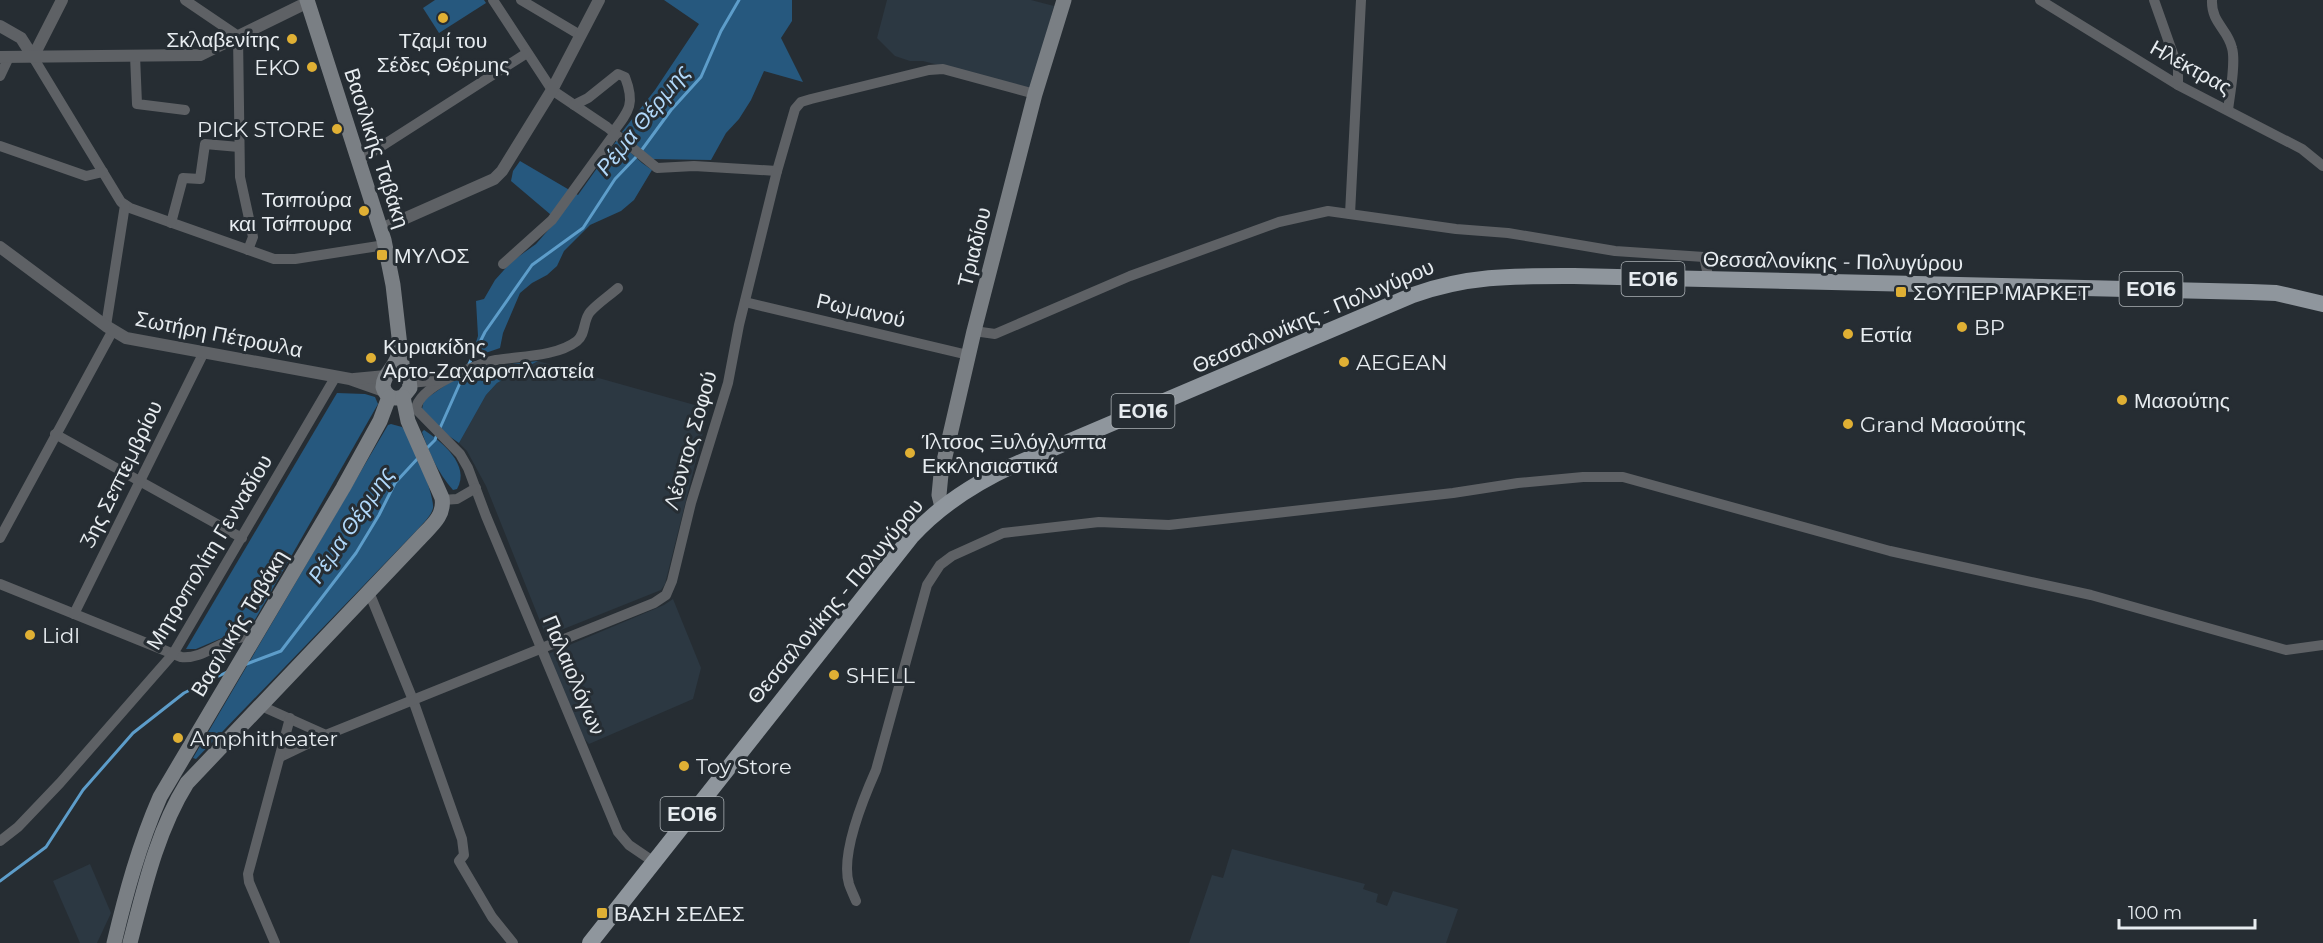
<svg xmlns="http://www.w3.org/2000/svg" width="2323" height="943" font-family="Montserrat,sans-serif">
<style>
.built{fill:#2c3842}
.green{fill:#26587e}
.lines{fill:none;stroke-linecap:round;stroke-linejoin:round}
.stream{stroke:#5d9dca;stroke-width:3}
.minor{stroke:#5e6165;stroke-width:10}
.tertiary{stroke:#5e6165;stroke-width:12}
.secondary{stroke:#7a7f84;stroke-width:15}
.primary{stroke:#8f969d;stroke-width:16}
.poi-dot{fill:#e0b034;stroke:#262d33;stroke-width:2}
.labels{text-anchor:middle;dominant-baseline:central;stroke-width:6;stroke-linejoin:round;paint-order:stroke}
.shield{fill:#262d33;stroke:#adb3b7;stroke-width:1.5}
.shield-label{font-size:20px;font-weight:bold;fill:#e7ecf0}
.poi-label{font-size:21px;fill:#e7ecf0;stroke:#262d33;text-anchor:start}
.street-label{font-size:21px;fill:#e7ecf0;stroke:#262d33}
.water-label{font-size:22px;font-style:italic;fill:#b1d8fa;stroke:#262d33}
</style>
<rect width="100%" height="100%" fill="#262d33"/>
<!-- built -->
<g class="built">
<path d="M 887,0 L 1031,0 L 1054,6 L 1031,89 L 923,61 L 910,61 L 895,56 L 877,38 Z"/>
<path d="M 538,361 L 709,409 L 665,584 L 661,590 L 546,636 L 486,486 L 467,451 L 459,443 L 486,395 L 497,383 Z"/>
<path d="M 673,599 L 701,668 L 693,699 L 589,744 L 580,733 L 548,654 L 664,605 Z"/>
<path d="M 1232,849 L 1365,884 L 1363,889 L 1378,894 L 1376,902 L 1387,906 L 1393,891 L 1458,909 L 1446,943 L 1189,943 L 1212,875 L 1223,878 Z"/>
<path d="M 90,864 L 111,913 L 97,943 L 80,943 L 53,881 Z"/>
</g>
<!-- green -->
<g class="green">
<path d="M 435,0 L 484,0 L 486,3 L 439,33 L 423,8 Z"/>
<path d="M 664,0 L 792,0 L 792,21 L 781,38 L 803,82 L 764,71 L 751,100 L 739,119 L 726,133 L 711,160 L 650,159 L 622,132 L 655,90 L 699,24 Z"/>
<path d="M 617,140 L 642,163 L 652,170 L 634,200 L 621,211 L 590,225 L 564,251 L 557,266 L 547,275 L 532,283 L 520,293 L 503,333 L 500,348 L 471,358 L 478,336 L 476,301 L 484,299 L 495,280 L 511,262 L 536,244 L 557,220 L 511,181 L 513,171 L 520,161 L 578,195 Z"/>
<path d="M 538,361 L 497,383 L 486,395 L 459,443 L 439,429 L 422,409 L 424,400 L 450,382 L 466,376 L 512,364 Z"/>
<path d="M 337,393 L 365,394 L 375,397 L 378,404 L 256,618 L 250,626 L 196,649 L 186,649 Z"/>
<path d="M 391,424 L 402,427 C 411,436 435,496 433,508 C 431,516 424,522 419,528 L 196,759 L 193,758 L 388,425 Z"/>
<path d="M 424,430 C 441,441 471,465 457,489 L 453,490 C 438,473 429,453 422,432 Z"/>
</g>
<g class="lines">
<!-- stream -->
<g class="stream">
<path d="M 641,151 L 671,110 L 701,77 L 721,31 L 739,0"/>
<path d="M 468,366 L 485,332 L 532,265 L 583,228 L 615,179 L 637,156"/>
<path d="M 440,428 L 464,374"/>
<path d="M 425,450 L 435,440 L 437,434"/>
<path d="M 244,665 L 281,651 L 356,553 L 379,515 L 395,483 L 419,457"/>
<path d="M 0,881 L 46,847 L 83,790 L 133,733 L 184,693 L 227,672"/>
</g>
<!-- minor -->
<g class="minor">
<path d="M 185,0 L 238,36 L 240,177 L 253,237 L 248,250"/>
<path d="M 493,0 L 552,90 L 607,127 L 657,168 L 694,166 L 777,171"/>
<path d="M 521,0 L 580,35"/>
<path d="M 2040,0 L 2178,85 L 2302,149 L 2323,166"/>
<path d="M 2154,0 L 2178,68 L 2178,85"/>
<path d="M 2212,0 C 2211,23 2228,29 2232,48 C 2236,62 2230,94 2228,110"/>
<path d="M 135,55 L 137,104 L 185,110"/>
<path d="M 33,57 L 121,202 L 130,208 L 274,259 L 295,259 L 385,245"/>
<path d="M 0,76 L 9,57"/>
<path d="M 574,105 L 588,98 L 618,74 L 625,77 C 635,103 630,110 613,132"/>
<path d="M 0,146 L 86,176 L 103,172"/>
<path d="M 360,160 L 527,53"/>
<path d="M 1350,214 L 1361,0"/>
<path d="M 171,223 L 183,178 L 200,179 L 205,144 L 239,147"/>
<path d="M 503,264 L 552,220 L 615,133"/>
<path d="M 618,288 C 609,296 598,303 590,312 C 583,320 586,334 577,341 C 556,357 520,356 496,360 C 476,364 418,387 416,409 L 460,454 L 468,468 L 486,516 L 618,832 L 629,845 L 654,862"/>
<path d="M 745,302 L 968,355"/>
<path d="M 106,326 L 125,205"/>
<path d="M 974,331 L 995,334 L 1130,276 L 1279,222 L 1328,211 L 1456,229 L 1508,233 L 1615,251 L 1704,257 L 1709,280"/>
<path d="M 410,383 L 441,380"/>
<path d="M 55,434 L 242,538"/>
<path d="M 443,500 L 457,499 L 476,488"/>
<path d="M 0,538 L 113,330"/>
<path d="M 0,584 L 181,657 C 207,660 229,631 255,638"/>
<path d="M 369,592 L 413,700 L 462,839 L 464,855 L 459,861 L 492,917 L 513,943"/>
<path d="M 74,614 L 204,352"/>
<path d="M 259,705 L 326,735 L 654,603 L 666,595 L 672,581 L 691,503 L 728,383 L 739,325 L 777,171 L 795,109 L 801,102 L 811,99 L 929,70 L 943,69 L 1035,94"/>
<path d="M 280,757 L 326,735"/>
<path d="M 0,841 L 18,827 L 60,783 L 173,654 L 336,376"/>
<path d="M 856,901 C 854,896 851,890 849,884 C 840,854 864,797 876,770 L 927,585 L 940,565 L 952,556 L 1003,533 L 1099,522 L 1169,525 L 1453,493 L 1518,483 L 1583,477 L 1623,477 L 1890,551 L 2091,595 L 2286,650 L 2323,645"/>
<path d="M 275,943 L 249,882 L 248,874 L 290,718"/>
</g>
<!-- tertiary -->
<g class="tertiary">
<path d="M 0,26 L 21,38 L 33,57 L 62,0"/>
<path d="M 0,57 L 200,55 L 308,2"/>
<path d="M 381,229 L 494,179 L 502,171 L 552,90 L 599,0"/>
<path d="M 0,247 L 106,326 L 126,338 L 350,379 L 384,391"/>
<path d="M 354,379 L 386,376"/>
</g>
<!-- secondary -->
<g class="secondary">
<path d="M 307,0 L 384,240 L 393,285 L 403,372"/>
<path d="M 389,373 L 399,371 L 409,379 L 410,388 L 403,397 C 393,400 386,397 383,387 C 383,373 397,367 399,352"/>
<path d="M 942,507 L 939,495 L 941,474 L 974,331 L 1035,94 L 1064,0"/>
<path d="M 114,943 C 126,893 139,845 160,797 L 343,488 L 380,421 L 389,397"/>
<path d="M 130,943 C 144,889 157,831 187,783 L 420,538 C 431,526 445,516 442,498 L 408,421 L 403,397"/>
</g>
<!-- primary -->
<path class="primary" d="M 590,943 L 911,537 C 940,505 975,483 1014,465 L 1413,295 C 1469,275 1515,276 1574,276 L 2251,292 L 2276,293 L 2323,304"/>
</g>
<!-- markers -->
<g class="poi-dot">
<circle cx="443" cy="18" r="6"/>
<circle cx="292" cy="39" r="6"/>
<circle cx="312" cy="67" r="6"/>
<circle cx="337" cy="129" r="6"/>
<circle cx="364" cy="211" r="6"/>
<rect x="376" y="249" width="12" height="12" rx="3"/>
<rect x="1895" y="286" width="12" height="12" rx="3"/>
<circle cx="1962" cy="327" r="6"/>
<circle cx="1848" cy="334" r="6"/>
<circle cx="371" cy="358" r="6"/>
<circle cx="1344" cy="362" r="6"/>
<circle cx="2122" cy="400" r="6"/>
<circle cx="1848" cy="424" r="6"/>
<circle cx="910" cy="453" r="6"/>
<circle cx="30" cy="635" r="6"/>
<circle cx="834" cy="675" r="6"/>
<circle cx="178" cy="738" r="6"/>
<circle cx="684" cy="766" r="6"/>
<rect x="596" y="907" width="12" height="12" rx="3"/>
</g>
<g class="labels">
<!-- shield labels -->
<g class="shield">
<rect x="1621.5" y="262" width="63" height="34" rx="4.5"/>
<rect x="2119.5" y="272" width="63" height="34" rx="4.5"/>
<rect x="1111.5" y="394" width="63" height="34" rx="4.5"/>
<rect x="660.5" y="797" width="63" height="34" rx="4.5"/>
</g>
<g class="shield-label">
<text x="1653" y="279">ΕΟ16</text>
<text x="2151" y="289">ΕΟ16</text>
<text x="1143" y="411">ΕΟ16</text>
<text x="692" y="814">ΕΟ16</text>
</g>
<!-- poi labels -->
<g class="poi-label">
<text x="280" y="39" text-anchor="end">Σκλαβενίτης</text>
<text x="443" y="40" text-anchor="middle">Τζαμί του<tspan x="443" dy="24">Σέδες Θέρμης</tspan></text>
<text x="300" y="67" text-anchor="end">EKO</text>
<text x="325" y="129" text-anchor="end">PICK STORE</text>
<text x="352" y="199" text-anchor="end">Τσιπούρα<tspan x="352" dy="24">και Τσίπουρα</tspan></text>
<text x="394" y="255">ΜΥΛΟΣ</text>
<text x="1913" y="292">ΣΟΥΠΕΡ ΜΑΡΚΕΤ</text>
<text x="1974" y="327">BP</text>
<text x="1860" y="334">Εστία</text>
<text x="383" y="346">Κυριακίδης<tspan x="383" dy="24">Αρτο-Ζαχαροπλαστεία</tspan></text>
<text x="1356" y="362">AEGEAN</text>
<text x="2134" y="400">Μασούτης</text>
<text x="1860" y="424">Grand Μασούτης</text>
<text x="922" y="441">Ίλτσος Ξυλόγλυπτα<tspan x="922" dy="24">Εκκλησιαστικά</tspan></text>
<text x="42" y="635">Lidl</text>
<text x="846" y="675">SHELL</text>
<text x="190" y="738">Amphitheater</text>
<text x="696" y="766">Toy Store</text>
<text x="614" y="913">ΒΑΣΗ ΣΕΔΕΣ</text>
</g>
<!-- street labels -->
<g class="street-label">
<text transform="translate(2191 67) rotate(29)">Ηλέκτρας</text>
<text transform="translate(377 148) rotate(72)">Βασιλικής Ταβάκη</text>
<text transform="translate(974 247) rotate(-76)">Τριαδίου</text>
<text transform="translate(1833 261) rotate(1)">Θεσσαλονίκης - Πολυγύρου</text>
<text transform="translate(861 310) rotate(13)">Ρωμανού</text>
<text transform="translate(1313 316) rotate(-23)">Θεσσαλονίκης - Πολυγύρου</text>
<text transform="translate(219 334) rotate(11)">Σωτήρη Πέτρουλα</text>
<text transform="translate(690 440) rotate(-74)">Λέοντος Σοφού</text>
<text transform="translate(121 474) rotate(-64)">3ης Σεπτεμβρίου</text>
<text transform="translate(209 552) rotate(-59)">Μητροπολίτη Γενναδίου</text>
<text transform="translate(835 601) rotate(-50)">Θεσσαλονίκης - Πολυγύρου</text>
<text transform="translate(239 623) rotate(-59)">Βασιλικής Ταβάκη</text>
<text transform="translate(574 675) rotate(67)">Παλαιολόγων</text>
</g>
<!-- water labels -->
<g class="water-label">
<text transform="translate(643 120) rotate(-51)">Ρέμα Θέρμης</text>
<text transform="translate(351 525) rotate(-56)">Ρέμα Θέρμης</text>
</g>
</g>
<!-- scale -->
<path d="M2119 919v9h136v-9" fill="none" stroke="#e7ecf0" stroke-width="3"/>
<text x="2128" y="919" font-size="18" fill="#e7ecf0" stroke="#262d33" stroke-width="4.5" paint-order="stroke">100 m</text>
</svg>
